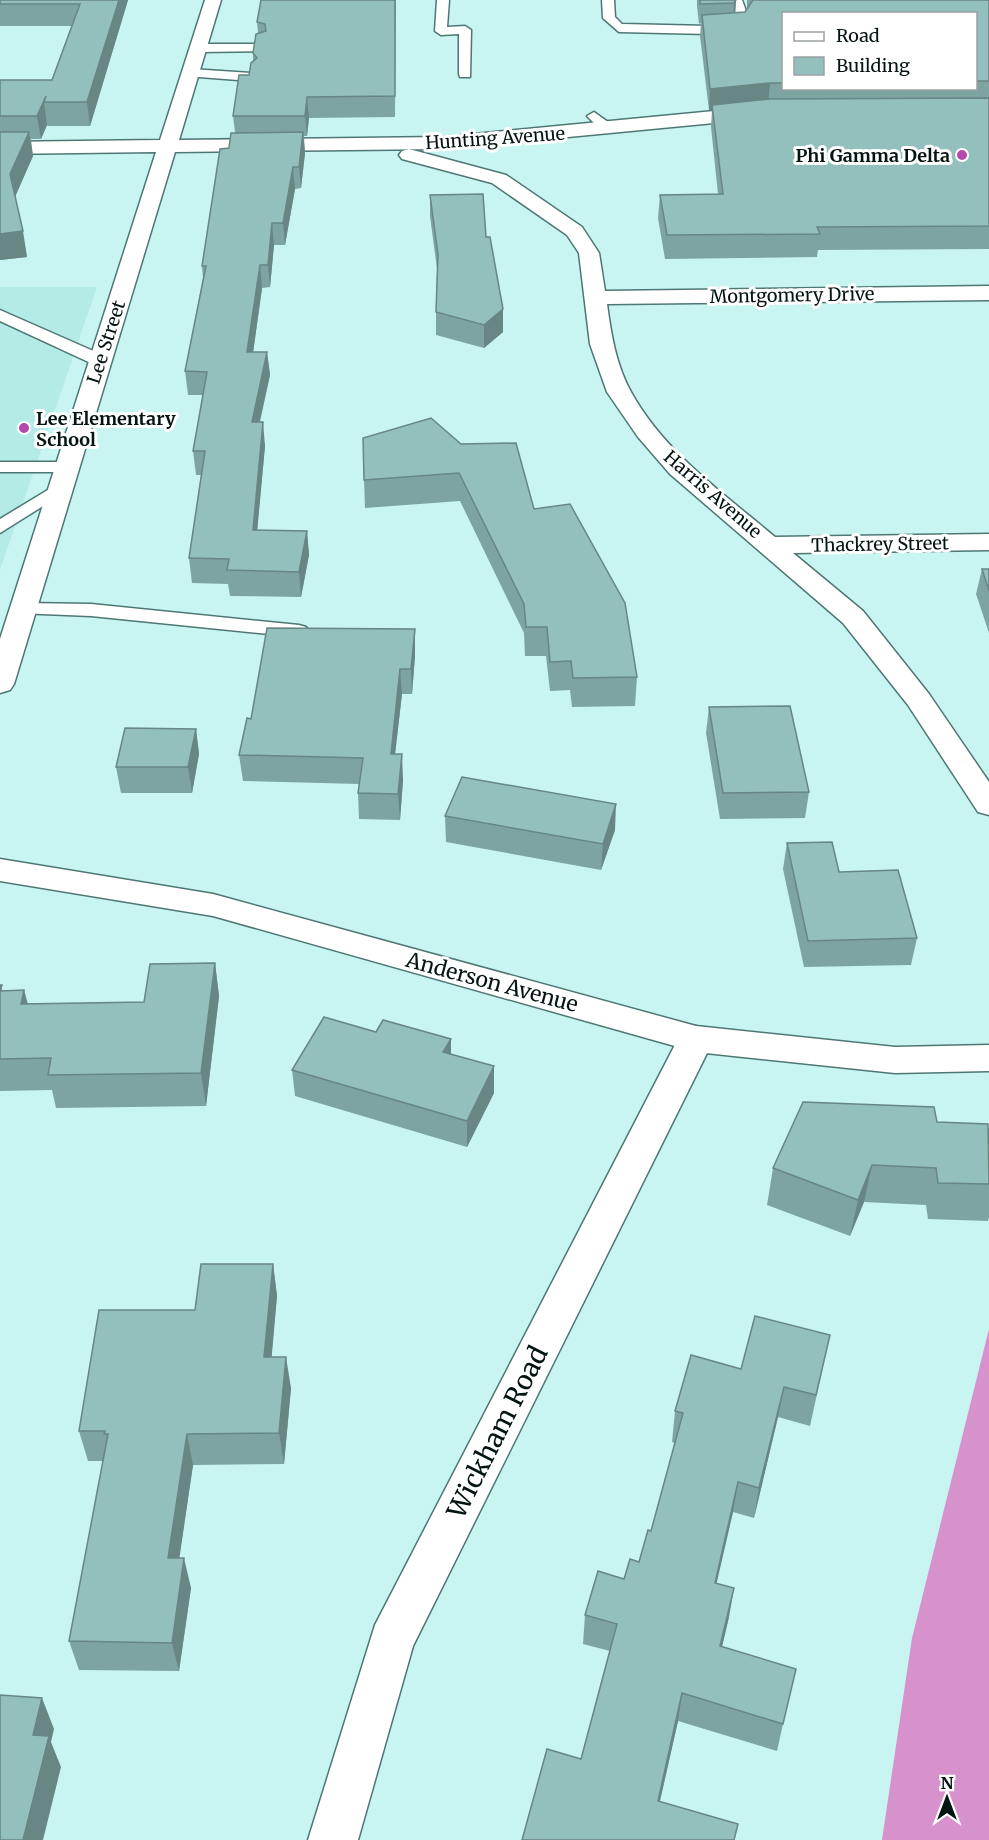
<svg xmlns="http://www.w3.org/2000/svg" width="989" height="1840" font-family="Merriweather,serif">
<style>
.built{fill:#b4ebe7}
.forest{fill:#d791cc}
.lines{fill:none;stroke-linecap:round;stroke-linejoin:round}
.lane-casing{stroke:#4e7774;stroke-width:3}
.street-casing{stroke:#4e7774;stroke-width:3}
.secondary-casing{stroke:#4e7774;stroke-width:3}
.lane{fill:#fff;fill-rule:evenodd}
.street{fill:#fff;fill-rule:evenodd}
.secondary{fill:#fff;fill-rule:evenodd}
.wall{fill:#7ea4a2;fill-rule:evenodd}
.shaded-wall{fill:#678684}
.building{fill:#93bfbc;stroke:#678684;stroke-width:1.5}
.poi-dot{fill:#b649a9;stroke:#fff;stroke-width:2}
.labels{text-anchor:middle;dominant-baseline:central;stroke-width:6;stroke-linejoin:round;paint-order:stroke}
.far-street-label{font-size:18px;fill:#041413;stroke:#fff}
.far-poi-label{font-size:18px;font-weight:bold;fill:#041413;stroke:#fff;text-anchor:end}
.street-label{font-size:21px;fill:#041413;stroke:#fff}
.near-street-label{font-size:26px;fill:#041413;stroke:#fff}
</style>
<rect width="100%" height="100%" fill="#c8f5f2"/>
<!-- built -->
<path class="built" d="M 0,287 L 97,287 L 0,570 Z"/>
<!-- forest -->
<path class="forest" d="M 989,1329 L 989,1840 L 882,1840 L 912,1638 Z"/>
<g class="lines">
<defs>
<g id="lane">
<path d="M 437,0 L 449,0 L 447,27 L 465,26 L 471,30 L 470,77 L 460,77 L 459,74 L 459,34 L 441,35 L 435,31 Z"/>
<path d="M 602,0 L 614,0 L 615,17 L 622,24 L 709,26 L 734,24 L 737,19 L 730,0 L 742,0 L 749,19 L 743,30 L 709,34 L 619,32 L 603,18 Z"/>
<path d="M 261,44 L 265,45 L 265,51 L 199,52 L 193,48 L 199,44 Z"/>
<path d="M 191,69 L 251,73 L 257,77 L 251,81 L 186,76 L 185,73 Z"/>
<path d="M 594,112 L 612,125 L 612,131 L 602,131 L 587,116 Z"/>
<path d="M 0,310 L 107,357 L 109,361 L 101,366 L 95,365 L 0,321 Z"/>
<path d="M 0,462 L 67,462 L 76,467 L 67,472 L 0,472 Z"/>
<path d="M 61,482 L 67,483 L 70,487 L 67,491 L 0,533 L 0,519 Z"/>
<path d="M 24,603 L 91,604 L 299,625 L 306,627 L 309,631 L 306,635 L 299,637 L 91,616 L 17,613 L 14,609 L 17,605 Z"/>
</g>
<g id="street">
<path d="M 205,0 L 221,0 L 179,140 L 443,137 L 756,107 L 765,113 L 756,119 L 443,149 L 175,152 L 14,684 L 10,690 L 0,693 L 0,639 L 156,152 L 0,154 L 0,142 L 160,140 Z"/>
<path d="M 409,149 L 506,175 L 582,227 L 599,253 L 605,291 L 989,286 L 989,300 L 607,304 C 611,334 616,365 631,392 C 664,452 724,494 775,537 L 989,534 L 989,550 L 793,553 L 863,611 L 929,694 L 989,782 L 989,815 L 978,812 L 908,705 L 843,623 L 670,474 L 638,437 L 607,392 L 590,344 L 579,253 L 567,235 L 492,183 L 402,159 L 399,155 L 402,151 Z"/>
<path d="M 696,1026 L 708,1030 L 714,1039 L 413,1646 L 358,1840 L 308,1840 L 375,1625 L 678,1039 L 684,1030 Z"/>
</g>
<path id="secondary" d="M 0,859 L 213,894 L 696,1026 L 895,1047 L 989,1045 L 989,1071 L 895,1073 L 696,1052 L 213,916 L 0,881 Z"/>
</defs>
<!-- lane casing -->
<use href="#lane" class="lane-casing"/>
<!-- street casing -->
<use href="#street" class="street-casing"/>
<!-- secondary casing -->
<use href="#secondary" class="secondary-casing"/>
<!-- lane -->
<use href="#lane" class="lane"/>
<!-- street -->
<use href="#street" class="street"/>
<!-- secondary -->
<use href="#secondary" class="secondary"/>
</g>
<!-- wall -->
<g class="wall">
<path d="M 0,0 L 128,0 L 90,126 L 48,126 L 47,125 L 41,139 L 31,139 L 33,156 L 15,197 L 27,257 L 0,260 L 0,80 L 52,80 L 72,26 L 0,26 Z"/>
<path d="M 396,0 L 395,117 L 309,118 L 307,136 L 304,136 L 305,153 L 301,188 L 295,189 L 285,245 L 274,245 L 270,287 L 262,288 L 253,352 L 267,352 L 270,375 L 260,422 L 265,446 L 257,530 L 307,531 L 309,555 L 301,597 L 230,596 L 228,584 L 192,583 L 189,558 L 201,475 L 196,475 L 193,451 L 203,395 L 188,395 L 185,371 L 203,278 L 202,266 L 229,148 L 235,132 L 233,116 L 249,75 L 253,61 L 253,53 L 258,33 L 257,22 Z"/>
<path d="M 697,0 L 736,0 L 735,13 L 745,12 L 747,8 L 747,0 L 989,0 L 989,249 L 818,250 L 817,257 L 665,259 L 658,218 L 660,195 L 718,194 L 711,127 L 712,110 L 709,110 L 700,36 L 701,23 L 699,24 L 697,6 ZM 783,14 L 975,14 L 975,88 L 783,88 Z"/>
<path d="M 430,195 L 486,237 L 503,332 L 484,348 L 436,335 L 436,312 L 437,269 L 430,216 Z"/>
<path d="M 431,418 L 534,509 L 637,677 L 635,706 L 572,707 L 570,690 L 550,691 L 546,656 L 525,656 L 524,633 L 460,501 L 365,508 L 364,480 Z"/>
<path d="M 982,569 L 989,569 L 989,633 L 976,594 Z"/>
<path d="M 415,629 L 415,655 L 412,694 L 402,694 L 395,754 L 403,780 L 400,820 L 359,819 L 358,793 L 359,784 L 243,781 L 239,755 L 251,719 Z"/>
<path d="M 709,707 L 809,792 L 805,818 L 720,819 L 706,733 Z"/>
<path d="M 196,729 L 199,754 L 192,793 L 121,793 L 116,767 Z"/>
<path d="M 445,816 L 615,830 L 601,870 L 446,842 Z"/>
<path d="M 787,843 L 839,872 L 917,938 L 911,965 L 804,967 L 783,869 Z"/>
<path d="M 215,963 L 219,996 L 206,1106 L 56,1108 L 52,1090 L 0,1091 L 0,985 L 3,991 L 24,990 L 28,1004 L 144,1002 Z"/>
<path d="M 376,1032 L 451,1039 L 451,1054 L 494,1093 L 467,1147 L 295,1096 L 292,1070 Z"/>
<path d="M 937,1122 L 989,1128 L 989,1217 L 988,1221 L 928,1219 L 926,1205 L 864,1202 L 850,1236 L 767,1205 L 773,1168 Z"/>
<path d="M 273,1264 L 277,1296 L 271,1357 L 291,1388 L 284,1464 L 193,1465 L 179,1558 L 191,1588 L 179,1671 L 79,1670 L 69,1641 L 103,1461 L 88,1461 L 79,1431 L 195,1310 Z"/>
<path d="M 830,1335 L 810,1426 L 778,1417 L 754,1518 L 733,1512 L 716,1583 L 729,1617 L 722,1647 L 783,1724 L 777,1751 L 678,1721 L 660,1801 L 522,1840 L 581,1759 L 610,1651 L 583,1644 L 585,1615 L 624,1579 L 639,1562 L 651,1531 L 675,1443 L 672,1442 L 675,1411 L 741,1369 Z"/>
</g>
<!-- shaded-wall -->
<g class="shaded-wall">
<path d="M 119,0 L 128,0 L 90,126 L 87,102 Z"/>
<path d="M 736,0 L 735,19 L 733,22 L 734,3 Z"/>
<path d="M 770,83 L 768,105 L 712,105 L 712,110 L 709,110 L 710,89 Z"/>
<path d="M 46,96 L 44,102 L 47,125 L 41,139 L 37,116 Z"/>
<path d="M 307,97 L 309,118 L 307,136 L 305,116 Z"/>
<path d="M 29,132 L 33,156 L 14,199 L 10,174 Z"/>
<path d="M 303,132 L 305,153 L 301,188 L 299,167 Z"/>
<path d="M 293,167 L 295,189 L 285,245 L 283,223 Z"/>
<path d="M 272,223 L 274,245 L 270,287 L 268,265 Z"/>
<path d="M 23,231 L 27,257 L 0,260 L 0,234 Z"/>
<path d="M 260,265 L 262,288 L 250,375 L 247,352 Z"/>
<path d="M 503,309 L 503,332 L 484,348 L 484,325 Z"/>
<path d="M 267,352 L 270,375 L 254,446 L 252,422 Z"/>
<path d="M 263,422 L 265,446 L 255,555 L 253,530 Z"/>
<path d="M 307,531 L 309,555 L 301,597 L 299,572 Z"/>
<path d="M 415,629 L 415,655 L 412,694 L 411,669 Z"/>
<path d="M 400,669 L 402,694 L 392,780 L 391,754 Z"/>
<path d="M 196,729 L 199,754 L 192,793 L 188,767 Z"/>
<path d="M 402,754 L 403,780 L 400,820 L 398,794 Z"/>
<path d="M 616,804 L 615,830 L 601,870 L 603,844 Z"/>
<path d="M 215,963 L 219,996 L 206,1106 L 201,1073 Z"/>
<path d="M 24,990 L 32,1023 L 21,1004 Z"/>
<path d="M 451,1039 L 451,1065 L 443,1052 Z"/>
<path d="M 494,1066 L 494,1093 L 467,1147 L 467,1121 Z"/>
<path d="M 872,1165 L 864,1202 L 850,1236 L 858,1200 Z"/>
<path d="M 273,1264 L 277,1296 L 269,1388 L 264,1357 Z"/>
<path d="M 286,1357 L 291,1388 L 284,1464 L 279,1433 Z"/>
<path d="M 784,1387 L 778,1417 L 754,1518 L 759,1488 Z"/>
<path d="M 187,1434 L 193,1465 L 175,1588 L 168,1558 Z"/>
<path d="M 738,1482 L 733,1512 L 710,1612 L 715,1583 Z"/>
<path d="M 184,1558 L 191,1588 L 179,1671 L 172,1643 Z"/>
<path d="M 734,1588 L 729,1617 L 715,1675 L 720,1646 Z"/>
<path d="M 682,1693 L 678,1721 L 654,1827 L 658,1801 Z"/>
<path d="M 42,1698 L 54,1729 L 51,1742 L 61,1767 L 43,1840 L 23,1840 L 33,1735 Z"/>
</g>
<!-- building -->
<g class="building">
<path d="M 0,0 L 119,0 L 87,102 L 44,102 L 46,96 L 37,116 L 0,116 L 0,80 L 52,80 L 80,4 L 0,4 Z"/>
<path d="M 261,0 L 395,0 L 395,96 L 307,97 L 305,116 L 233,116 L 239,75 L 249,75 L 251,63 L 257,58 L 253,53 L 256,34 L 266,31 L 265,24 L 257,22 Z"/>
<path d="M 700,0 L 736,0 L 734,3 L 700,4 Z"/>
<path d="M 753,0 L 989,0 L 989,81 L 975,81 L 975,14 L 783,14 L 783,83 L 770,83 L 710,89 L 702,15 L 745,12 Z"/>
<path d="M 989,98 L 989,226 L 817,227 L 820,234 L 667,235 L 660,195 L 723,194 L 712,105 L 770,99 Z"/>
<path d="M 0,132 L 29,132 L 10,174 L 23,231 L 0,234 Z"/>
<path d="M 303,132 L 299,167 L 293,167 L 283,223 L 272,223 L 268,265 L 260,265 L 247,352 L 267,352 L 252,422 L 263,422 L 253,530 L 307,531 L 299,572 L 227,570 L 229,559 L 189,558 L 205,451 L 193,451 L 207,372 L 185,371 L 206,266 L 202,266 L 220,149 L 229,148 L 231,133 Z"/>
<path d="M 483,194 L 486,237 L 490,237 L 503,309 L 484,325 L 436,312 L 438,255 L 430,195 Z"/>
<path d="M 431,418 L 461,444 L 516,443 L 534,509 L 570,504 L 625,603 L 637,677 L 573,678 L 571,661 L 550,662 L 547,627 L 526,627 L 524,604 L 459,473 L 364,480 L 363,438 Z"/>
<path d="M 982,569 L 989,569 L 989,591 Z"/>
<path d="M 267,628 L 415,629 L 411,669 L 400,669 L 391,754 L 402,754 L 398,794 L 358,793 L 363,758 L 239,755 L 247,718 L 251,719 Z"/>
<path d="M 790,706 L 809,792 L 723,793 L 709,707 Z"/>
<path d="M 125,728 L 196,729 L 188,767 L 116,767 Z"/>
<path d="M 462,777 L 616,804 L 603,844 L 445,816 Z"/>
<path d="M 832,842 L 839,872 L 898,870 L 917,938 L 808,941 L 787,843 Z"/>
<path d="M 215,963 L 201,1073 L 48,1075 L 51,1058 L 0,1059 L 0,985 L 2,985 L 0,991 L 24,990 L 21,1004 L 144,1002 L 150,964 Z"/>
<path d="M 324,1017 L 376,1032 L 383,1020 L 451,1039 L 443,1052 L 494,1066 L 467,1121 L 292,1070 Z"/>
<path d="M 803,1102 L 934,1107 L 937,1122 L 988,1124 L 989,1184 L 938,1183 L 936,1168 L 872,1165 L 858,1200 L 773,1168 Z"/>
<path d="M 201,1264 L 273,1264 L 264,1357 L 286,1357 L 279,1433 L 187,1434 L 168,1558 L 184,1558 L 172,1643 L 69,1641 L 108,1434 L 104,1434 L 105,1431 L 79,1431 L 99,1310 L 195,1310 Z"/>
<path d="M 755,1316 L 830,1335 L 816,1395 L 784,1387 L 759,1488 L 738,1482 L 715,1583 L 734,1588 L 720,1646 L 796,1669 L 783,1724 L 682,1693 L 658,1801 L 738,1824 L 734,1840 L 522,1840 L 547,1749 L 581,1759 L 617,1624 L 585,1615 L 598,1571 L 624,1579 L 630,1559 L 639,1562 L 648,1530 L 651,1531 L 683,1413 L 675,1411 L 691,1355 L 741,1369 Z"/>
<path d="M 0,1695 L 42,1698 L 33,1735 L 49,1736 L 23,1840 L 0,1840 Z"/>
</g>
<!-- markers -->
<g class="poi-dot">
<circle cx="962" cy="155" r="6"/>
<circle cx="24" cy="428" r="6"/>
</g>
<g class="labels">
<!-- far-street labels -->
<g class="far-street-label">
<text transform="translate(495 138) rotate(-4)">Hunting Avenue</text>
<text transform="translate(792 295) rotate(-1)">Montgomery Drive</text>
<text transform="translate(106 342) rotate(-72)">Lee Street</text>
<text transform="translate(713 494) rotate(41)">Harris Avenue</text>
<text transform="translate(880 544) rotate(-1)">Thackrey Street</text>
</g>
<!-- far-poi labels -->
<g class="far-poi-label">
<text x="950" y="155">Phi Gamma Delta</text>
<text x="36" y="418" text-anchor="start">Lee Elementary<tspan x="36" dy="21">School</tspan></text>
</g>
<!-- street labels -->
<g class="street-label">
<text transform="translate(492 982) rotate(15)">Anderson Avenue</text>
</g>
<!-- near-street labels -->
<g class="near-street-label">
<text transform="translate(497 1432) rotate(-63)">Wickham Road</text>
</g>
</g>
<!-- legend -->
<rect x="782" y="12" width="195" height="78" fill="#ffffff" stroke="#9ba1a1" stroke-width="1.5"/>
<rect x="794" y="32" width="30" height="9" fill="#ffffff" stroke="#9ba1a1" stroke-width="1.5"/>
<text x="836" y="42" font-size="18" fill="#041413">Road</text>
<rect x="794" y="57" width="30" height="18" fill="#93bfbc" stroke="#9ba1a1" stroke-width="1.5"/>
<text x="836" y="72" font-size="18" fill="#041413">Building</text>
<!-- north arrow -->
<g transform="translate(947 1798)" stroke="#ffffff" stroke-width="4.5" paint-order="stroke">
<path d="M0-4.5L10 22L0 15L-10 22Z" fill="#041413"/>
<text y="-9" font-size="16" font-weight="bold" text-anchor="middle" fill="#041413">N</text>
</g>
</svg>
